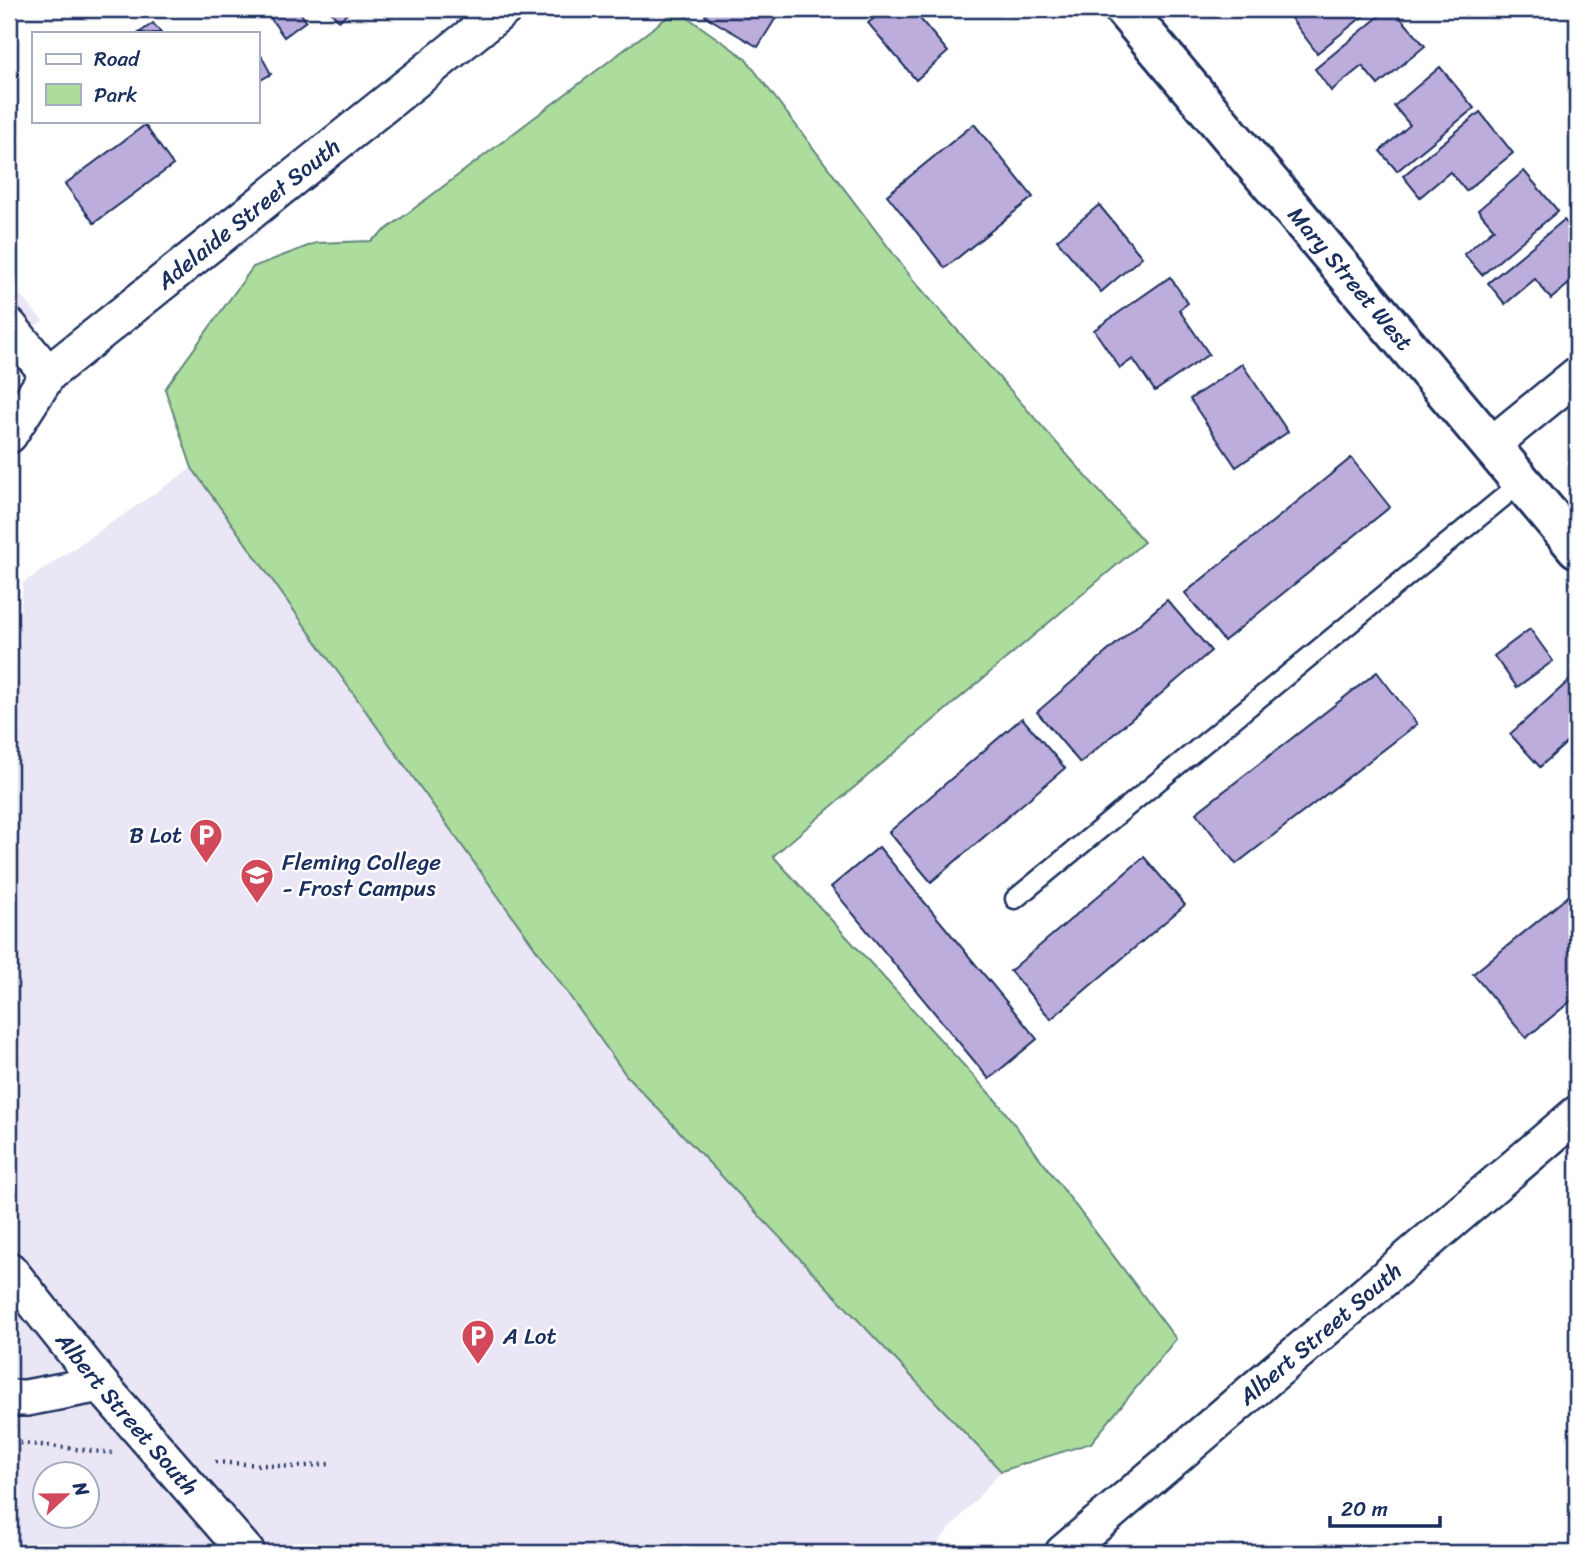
<svg xmlns="http://www.w3.org/2000/svg" width="1586" height="1562" font-family="Sriracha,sans-serif">
<style>
.built{fill:#ebe6f5;fill-rule:evenodd}
.green{fill:#addd9d;stroke:#64867e;stroke-width:2}
.building{fill:#bdaddd;stroke:#1b2f5e;stroke-width:2}
.lines{fill:none;stroke-linecap:round;stroke-linejoin:round}
.service-casing{stroke:#1b2f5e;stroke-width:23}
.minor-casing{stroke:#1b2f5e;stroke-width:40}
.tertiary-casing{stroke:#1b2f5e;stroke-width:44}
.path{stroke:#1b2f5e;stroke-width:4.5;stroke-dasharray:2 5;stroke-linecap:butt}
.service{stroke:#fff;stroke-width:18}
.minor{stroke:#fff;stroke-width:35}
.tertiary{stroke:#fff;stroke-width:38}
.labels{text-anchor:middle;dominant-baseline:central;stroke-width:5;stroke-linejoin:round;paint-order:stroke}
.street-label{font-size:23px;fill:#1b2f5e;stroke:#fff}
.poi-label{font-size:23px;fill:#1b2f5e;stroke:#fff;text-anchor:start}
</style>
<rect width="100%" height="100%" fill="#fff"/>
<filter id="ink" filterUnits="userSpaceOnUse"><feTurbulence type="fractalNoise" baseFrequency=".0143" numOctaves="2"/><feDisplacementMap in="SourceGraphic" scale="14" xChannelSelector="R" yChannelSelector="G"/><feConvolveMatrix kernelMatrix="1 2 1 2 8 2 1 2 1" color-interpolation-filters="sRGB"/></filter>
<g filter="url(#ink)">
<!-- built -->
<g class="built">
<path d="M 9,282 L 43,321 L 9,340 Z"/>
<path d="M 192,468 L 626,1075 L 1001,1471 L 929,1553 L 9,1553 L 9,735 L 23,583 ZM 46,1474 L 88,1474 L 88,1516 L 46,1516 Z"/>
</g>
<!-- green -->
<path class="green" d="M 677,10 L 745,58 L 914,281 L 1144,542 L 773,856 L 999,1104 L 1176,1339 L 1091,1443 L 1001,1471 L 626,1075 L 192,468 L 165,389 L 253,267 L 316,243 L 371,241 Z"/>
<!-- building -->
<g class="building">
<path d="M 264,9 L 298,9 L 306,21 L 284,37 Z"/>
<path d="M 328,9 L 352,9 L 339,21 Z"/>
<path d="M 710,9 L 777,9 L 780,11 L 758,47 L 705,16 Z"/>
<path d="M 886,9 L 912,9 L 948,52 L 916,80 L 868,23 Z"/>
<path d="M 1284,9 L 1372,9 L 1317,53 Z"/>
<path d="M 1388,9 L 1393,9 L 1425,46 L 1378,85 L 1362,66 L 1331,91 L 1315,69 Z"/>
<path d="M 153,23 L 161,33 L 139,33 Z"/>
<path d="M 257,48 L 271,74 L 257,82 Z"/>
<path d="M 1440,67 L 1474,108 L 1397,171 L 1380,151 L 1410,125 L 1394,106 Z"/>
<path d="M 1480,112 L 1513,153 L 1466,191 L 1450,172 L 1420,197 L 1403,176 Z"/>
<path d="M 974,124 L 1033,197 L 945,268 L 887,195 Z"/>
<path d="M 145,125 L 173,165 L 94,223 L 65,184 Z"/>
<path d="M 1524,171 L 1558,211 L 1482,275 L 1464,254 L 1494,229 L 1478,210 Z"/>
<path d="M 1099,205 L 1142,257 L 1101,292 L 1057,240 Z"/>
<path d="M 1564,220 L 1577,235 L 1577,277 L 1551,299 L 1535,279 L 1505,304 L 1488,283 Z"/>
<path d="M 1170,277 L 1188,303 L 1179,310 L 1209,354 L 1155,391 L 1133,359 L 1120,368 L 1094,330 Z"/>
<path d="M 1242,364 L 1288,432 L 1236,467 L 1190,399 Z"/>
<path d="M 1351,458 L 1390,507 L 1224,641 L 1185,593 Z"/>
<path d="M 1167,600 L 1211,651 L 1080,763 L 1037,712 Z"/>
<path d="M 1530,629 L 1553,661 L 1517,687 L 1494,656 Z"/>
<path d="M 1377,672 L 1417,724 L 1236,864 L 1196,813 Z"/>
<path d="M 1572,678 L 1577,684 L 1577,733 L 1540,767 L 1510,734 Z"/>
<path d="M 1022,718 L 1065,768 L 931,882 L 889,832 Z"/>
<path d="M 879,847 L 1037,1039 L 989,1079 L 831,887 Z"/>
<path d="M 1144,857 L 1185,905 L 1051,1019 L 1010,971 Z"/>
<path d="M 1577,889 L 1577,996 L 1526,1038 L 1473,974 Z"/>
</g>
<g class="lines">
<defs>
<path id="service" d="M 1015,899 L 1523,481"/>
<g id="minor">
<path d="M 9,326 L 48,374"/>
<path id="s1" d="M 9,435 L 48,374 L 504,9"/>
<path d="M 1490,446 L 1577,375"/>
<path id="s2" d="M 9,1270 L 100,1384 L 247,1553"/>
<path d="M 9,1398 L 26,1398 L 100,1384"/>
<path id="s3" d="M 1063,1553 L 1577,1114"/>
</g>
<g id="tertiary">
<path id="s4" d="M 1124,9 L 1577,548"/>
</g>
</defs>
<!-- service casing -->
<use href="#service" class="service-casing"/>
<!-- minor casing -->
<use href="#minor" class="minor-casing"/>
<!-- tertiary casing -->
<use href="#tertiary" class="tertiary-casing"/>
<!-- path -->
<g class="path">
<path d="M 13,1442 L 112,1453"/>
<path d="M 215,1462 L 294,1467 L 329,1464"/>
</g>
<!-- service -->
<use href="#service" class="service"/>
<!-- minor -->
<use href="#minor" class="minor"/>
<!-- tertiary -->
<use href="#tertiary" class="tertiary"/>
</g>
</g>
<!-- icons -->
<defs>
<symbol id="parking-pin" viewBox="-11 -11 22 30"><path d="M0 17L-7.5 6A9.5 9.5 0 1 1 7.5 6Z" fill="#d1495b" stroke="#fff"/><path d="M-3.5-5.5H1a3.5 3.5 0 0 1 0 7H-1V5.5H-3.5ZM-1-3.4V-.6H.8a1.4 1.4 0 0 0 0-2.8Z" fill="#fff"/></symbol>
<symbol id="university-pin" viewBox="-11 -11 22 30"><path d="M0 17L-7.5 6A9.5 9.5 0 1 1 7.5 6Z" fill="#d1495b" stroke="#fff"/><path d="M0-5L7-2L0 1L-7-2ZM-4 1L0 2.5L4 1V4Q0 6-4 4Z" fill="#fff"/></symbol>
</defs>
<g fill-rule="evenodd">
<use href="#parking-pin" x="187" y="816" width="38" height="52"/>
<use href="#university-pin" x="238" y="856" width="38" height="52"/>
<use href="#parking-pin" x="459" y="1317" width="38" height="52"/>
</g>
<g class="labels">
<!-- street labels -->
<g class="street-label">
<text stroke="none"><textPath href="#s1" startOffset="329">Adelaide Street South</textPath></text>
<text stroke="none"><textPath href="#s4" startOffset="352">Mary Street West</textPath></text>
<text stroke="none"><textPath href="#s3" startOffset="338">Albert Street South</textPath></text>
<text stroke="none"><textPath href="#s2" startOffset="186">Albert Street South</textPath></text>
</g>
<!-- poi labels -->
<g class="poi-label">
<text x="182" y="835" text-anchor="end">B Lot</text>
<text x="282" y="862">Fleming College<tspan x="282" dy="26">- Frost Campus</tspan></text>
<text x="503" y="1336">A Lot</text>
</g>
</g>
<!-- margin -->
<rect width="1586" height="1562" fill="none" stroke="#fff" stroke-width="35"/>
<rect x="18" y="18" width="1551" height="1527" fill="none" stroke="#1b2f5e" stroke-width="2.5" filter="url(#ink)"/>
<!-- legend -->
<rect x="32" y="32" width="228" height="91" fill="#ffffff" stroke="#a4acbf" stroke-width="2"/>
<rect x="46" y="54" width="35" height="10" fill="#ffffff" stroke="#a4acbf" stroke-width="2"/>
<text x="94" y="66" font-size="21" fill="#1b2f5e">Road</text>
<rect x="46" y="84" width="35" height="21" fill="#addd9d" stroke="#a4acbf" stroke-width="2"/>
<text x="94" y="102" font-size="21" fill="#1b2f5e">Park</text>
<!-- north arrow -->
<g transform="translate(66 1495) rotate(68)"><circle r="33" fill="#ffffff" stroke="#a4acbf" stroke-width="2"/>
<path d="M0-5L12 26L0 18L-12 26Z" fill="#d1495b"/>
<text y="-10" font-size="19" font-weight="bold" text-anchor="middle" fill="#1b2f5e">N</text>
</g>
<!-- scale -->
<path d="M1330 1516v10h110v-10" fill="none" stroke="#1b2f5e" stroke-width="3.5"/>
<text x="1341" y="1516" font-size="21" fill="#1b2f5e" stroke="#ffffff" stroke-width="5" paint-order="stroke">20 m</text>
</svg>
